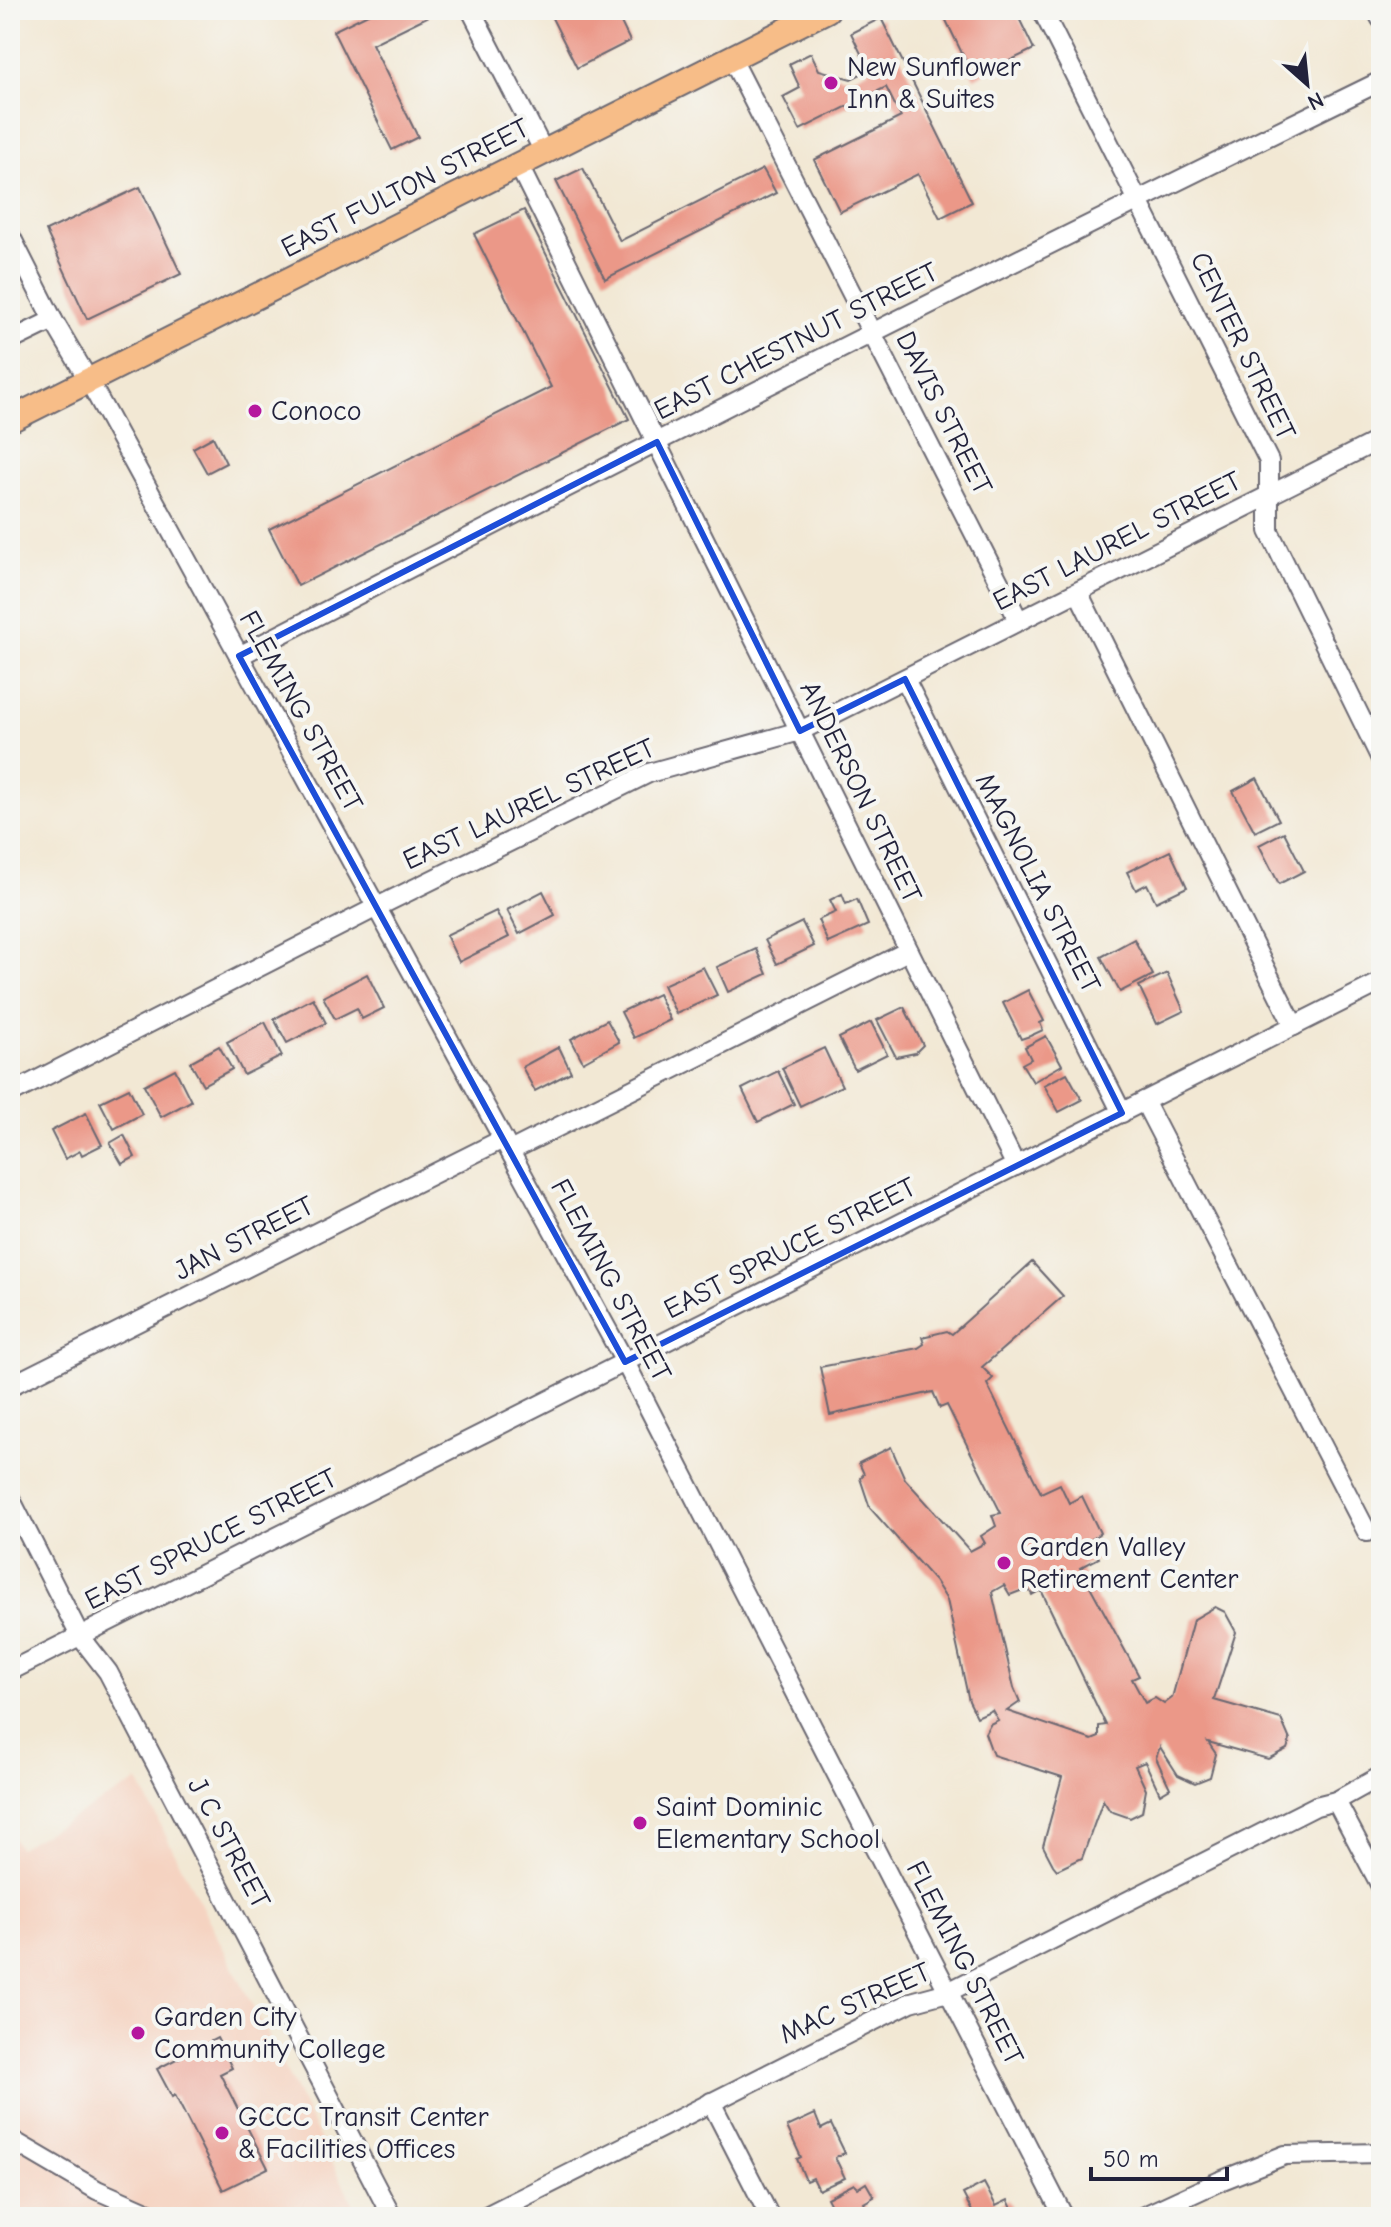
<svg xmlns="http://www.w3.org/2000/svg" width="1391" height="2227" font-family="'Comic Neue',sans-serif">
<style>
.built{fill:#f5d3c1}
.building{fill:#eb9888;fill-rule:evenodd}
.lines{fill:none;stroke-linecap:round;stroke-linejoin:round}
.minor-casing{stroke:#6b6771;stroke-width:22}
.major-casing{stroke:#6b6771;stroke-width:28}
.minor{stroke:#fff;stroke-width:18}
.major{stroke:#f7bd88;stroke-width:24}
.marked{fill:none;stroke:#1d4ed8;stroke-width:6;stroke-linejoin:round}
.poi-dot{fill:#b5179e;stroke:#f6f6f2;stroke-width:3}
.labels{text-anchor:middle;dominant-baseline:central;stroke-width:8;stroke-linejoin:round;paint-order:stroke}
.poi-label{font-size:28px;fill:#22223b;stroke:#f6f6f2;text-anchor:start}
.street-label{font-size:28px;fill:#22223b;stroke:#f6f6f2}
</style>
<rect width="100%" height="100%" fill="#f6f6f2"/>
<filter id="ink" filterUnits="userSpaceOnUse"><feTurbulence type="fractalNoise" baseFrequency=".0125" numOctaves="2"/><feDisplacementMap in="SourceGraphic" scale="16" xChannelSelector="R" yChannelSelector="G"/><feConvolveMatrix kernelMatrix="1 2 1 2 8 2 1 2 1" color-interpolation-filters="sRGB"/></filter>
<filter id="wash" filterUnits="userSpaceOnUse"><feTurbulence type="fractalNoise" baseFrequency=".006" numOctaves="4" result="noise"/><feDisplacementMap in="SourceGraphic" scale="32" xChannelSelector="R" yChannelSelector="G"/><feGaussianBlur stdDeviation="1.8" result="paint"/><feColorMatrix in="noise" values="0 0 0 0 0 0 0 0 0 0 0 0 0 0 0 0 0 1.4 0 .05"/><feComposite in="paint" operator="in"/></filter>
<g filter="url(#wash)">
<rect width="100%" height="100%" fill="#f2e8d4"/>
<!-- built -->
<path class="built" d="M 138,1781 L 360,2217 L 10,2217 L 10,1832 L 19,1848 Z"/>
<g id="blocks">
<!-- building -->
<g class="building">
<path d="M 376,10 L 441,10 L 372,44 L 418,137 L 392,150 L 333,31 Z"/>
<path d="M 548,10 L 615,10 L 630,41 L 577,68 Z"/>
<path d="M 941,10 L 1015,10 L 1034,49 L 974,78 Z"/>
<path d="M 881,18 L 972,202 L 940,218 L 918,174 L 840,212 L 814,160 L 901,117 L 886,87 L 800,130 L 783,97 L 800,88 L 789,64 L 811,53 L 819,70 L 851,79 L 869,70 L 851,33 Z"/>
<path d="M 583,168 L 620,241 L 763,169 L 776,193 L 605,279 L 556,181 Z"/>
<path d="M 140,187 L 181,274 L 87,319 L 46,231 Z"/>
<path d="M 524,210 L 629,419 L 298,586 L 269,529 L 551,387 L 474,234 Z"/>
<path d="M 213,437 L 226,463 L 207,473 L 193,448 Z"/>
<path d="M 1257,778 L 1279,820 L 1255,832 L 1233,791 Z"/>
<path d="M 1284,832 L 1304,871 L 1279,884 L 1259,845 Z"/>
<path d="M 1170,851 L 1187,887 L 1156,902 L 1147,884 L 1136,890 L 1127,872 Z"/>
<path d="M 543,891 L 555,915 L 519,934 L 507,910 Z"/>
<path d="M 842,894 L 846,904 L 857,899 L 868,925 L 828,943 L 818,920 L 836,912 L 830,900 Z"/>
<path d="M 496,911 L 509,937 L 459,962 L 446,935 Z"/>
<path d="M 802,922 L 814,946 L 777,964 L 765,940 Z"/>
<path d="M 1134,939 L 1153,975 L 1120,992 L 1101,957 Z"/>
<path d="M 756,949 L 767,974 L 728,992 L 717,967 Z"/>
<path d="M 703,967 L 717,995 L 676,1014 L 663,985 Z"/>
<path d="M 1167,973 L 1184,1011 L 1157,1024 L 1139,986 Z"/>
<path d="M 367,974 L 384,1008 L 362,1019 L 357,1008 L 335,1019 L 323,997 Z"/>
<path d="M 1028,990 L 1044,1021 L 1040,1023 L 1043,1030 L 1030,1036 L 1021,1039 L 1003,1003 Z"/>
<path d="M 658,994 L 670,1020 L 634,1038 L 621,1012 Z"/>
<path d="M 313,998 L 326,1023 L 287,1043 L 274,1019 Z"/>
<path d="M 904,1007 L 923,1045 L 915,1053 L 896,1057 L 877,1020 Z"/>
<path d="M 607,1020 L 619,1042 L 583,1062 L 571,1039 Z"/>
<path d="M 265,1022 L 282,1056 L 244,1075 L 227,1042 Z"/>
<path d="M 871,1022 L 887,1054 L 855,1070 L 839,1038 Z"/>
<path d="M 1046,1036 L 1062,1065 L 1033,1082 L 1022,1064 L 1031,1059 L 1025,1047 Z"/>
<path d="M 219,1046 L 232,1069 L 203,1085 L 190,1062 Z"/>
<path d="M 559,1047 L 571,1072 L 535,1091 L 522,1067 Z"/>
<path d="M 824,1048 L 842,1086 L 800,1106 L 782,1068 Z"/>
<path d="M 175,1069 L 191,1101 L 161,1117 L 144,1085 Z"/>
<path d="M 778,1071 L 794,1104 L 758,1122 L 742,1089 Z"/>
<path d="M 1067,1073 L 1082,1100 L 1059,1112 L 1044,1085 Z"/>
<path d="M 129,1088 L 142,1114 L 114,1129 L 100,1102 Z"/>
<path d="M 86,1113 L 102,1145 L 82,1155 L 80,1151 L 65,1159 L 51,1131 Z"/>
<path d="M 124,1135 L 135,1157 L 122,1164 L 110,1143 Z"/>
<path d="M 1032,1262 L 1063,1296 L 982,1367 L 993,1378 L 987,1384 L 1041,1493 L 1060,1484 L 1069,1503 L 1082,1496 L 1100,1533 L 1088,1542 L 1099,1558 L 1080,1568 L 1139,1676 L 1132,1679 L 1145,1703 L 1155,1698 L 1164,1704 L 1172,1698 L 1193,1620 L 1215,1607 L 1225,1612 L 1236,1632 L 1214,1700 L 1281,1719 L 1290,1740 L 1287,1749 L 1268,1759 L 1208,1742 L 1216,1754 L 1210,1777 L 1195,1783 L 1178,1775 L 1160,1747 L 1156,1758 L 1170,1788 L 1160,1794 L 1145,1762 L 1135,1766 L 1146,1790 L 1142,1812 L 1130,1818 L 1110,1811 L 1103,1800 L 1082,1858 L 1057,1870 L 1053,1865 L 1043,1846 L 1062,1777 L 993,1755 L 985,1733 L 990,1724 L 998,1720 L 992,1710 L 977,1717 L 969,1701 L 947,1600 L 935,1581 L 870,1508 L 860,1478 L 864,1474 L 859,1463 L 891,1447 L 905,1479 L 970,1551 L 985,1543 L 981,1536 L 996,1526 L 992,1515 L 1001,1513 L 947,1405 L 940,1408 L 933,1392 L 830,1415 L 820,1367 L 918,1348 L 924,1344 L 922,1337 L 947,1331 L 952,1334 ZM 1004,1585 L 1010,1595 L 1028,1588 L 1032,1595 L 1041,1590 L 1106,1725 L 1099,1726 L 1099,1737 L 1092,1740 L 1007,1711 L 1020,1702 L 1014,1688 L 992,1592 Z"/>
<path d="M 217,2038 L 232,2068 L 220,2074 L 268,2168 L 223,2190 L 175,2095 L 172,2097 L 157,2069 Z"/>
<path d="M 815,2114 L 821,2129 L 831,2124 L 845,2153 L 835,2157 L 845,2178 L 819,2190 L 813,2178 L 806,2181 L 797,2159 L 801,2157 L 787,2127 Z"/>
<path d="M 866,2183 L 874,2197 L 864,2203 L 871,2217 L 845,2217 L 841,2210 L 835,2213 L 827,2198 L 854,2184 L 858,2188 Z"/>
<path d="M 984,2183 L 996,2206 L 1008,2200 L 1016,2217 L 975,2217 L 963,2194 Z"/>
</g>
</g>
</g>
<g filter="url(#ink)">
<use href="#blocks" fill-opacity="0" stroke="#6b6771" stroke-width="2"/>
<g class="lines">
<defs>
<g id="minor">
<path d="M 471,10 L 544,152"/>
<path d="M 1042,10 L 1269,461 L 1269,531 L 1381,759"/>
<path d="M 1376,10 L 1381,19"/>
<path d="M 732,59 L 1019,621"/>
<path d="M 518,164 L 1016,1166"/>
<path d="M 10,235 L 53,320 L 89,381 L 625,1362 L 1064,2217"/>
<path d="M 10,341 L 53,320"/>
<path d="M 1078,592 L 1294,1026"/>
<path d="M 239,656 C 617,460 998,268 1381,81"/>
<path d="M 905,679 L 1122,1113"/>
<path d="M 10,1094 L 377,907 L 649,773 L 800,731 L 1381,439"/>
<path d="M 1144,1101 L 1367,1532"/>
<path d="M 510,1151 L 908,951"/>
<path d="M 10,1386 L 503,1139"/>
<path d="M 10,1498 L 80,1636 L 108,1672 L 392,2217"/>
<path d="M 10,1671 L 1381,982"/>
<path d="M 1336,1801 L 1381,1886"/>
<path d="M 711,2102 L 770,2217"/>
<path d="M 10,2139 L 97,2190 L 158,2217"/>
<path d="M 484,2217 L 911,2002 L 948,1992 L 1316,1806 L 1336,1801 L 1381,1776"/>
<path d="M 1142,2217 L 1220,2181 L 1285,2155 L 1381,2153"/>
</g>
<path id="major" d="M 10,420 L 827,10"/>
</defs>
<!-- minor casing -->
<use href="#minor" class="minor-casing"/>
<!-- major casing -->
<use href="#major" class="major-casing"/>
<!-- minor -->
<use href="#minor" class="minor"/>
<!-- major -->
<use href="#major" class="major"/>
</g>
</g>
<!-- marked area -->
<path class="marked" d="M 657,442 L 800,731 L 905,679 L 1122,1113 L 625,1362 L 239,656 Z"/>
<!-- markers -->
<g class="poi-dot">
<circle cx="831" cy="83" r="8"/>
<circle cx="255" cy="411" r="8"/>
<circle cx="1004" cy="1563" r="8"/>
<circle cx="640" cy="1823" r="8"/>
<circle cx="138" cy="2033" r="8"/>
<circle cx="222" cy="2133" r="8"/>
</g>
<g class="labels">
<!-- poi labels -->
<g class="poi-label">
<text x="847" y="67">New Sunflower<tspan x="847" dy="32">Inn &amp; Suites</tspan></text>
<text x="271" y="411">Conoco</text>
<text x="1020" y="1547">Garden Valley<tspan x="1020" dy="32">Retirement Center</tspan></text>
<text x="656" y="1807">Saint Dominic<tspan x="656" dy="32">Elementary School</tspan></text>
<text x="154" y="2017">Garden City<tspan x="154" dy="32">Community College</tspan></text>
<text x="238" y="2117">GCCC Transit Center<tspan x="238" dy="32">&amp; Facilities Offices</tspan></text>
</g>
<!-- street labels -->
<g class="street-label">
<text transform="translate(405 188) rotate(-27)">EAST FULTON STREET</text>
<text transform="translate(796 341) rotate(-27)">EAST CHESTNUT STREET</text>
<text transform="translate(1243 346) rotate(64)">CENTER STREET</text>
<text transform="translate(944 413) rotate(63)">DAVIS STREET</text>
<text transform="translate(1117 541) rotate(-27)">EAST LAUREL STREET</text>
<text transform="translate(301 711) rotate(61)">FLEMING STREET</text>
<text transform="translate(861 792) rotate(64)">ANDERSON STREET</text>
<text transform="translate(529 804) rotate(-25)">EAST LAUREL STREET</text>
<text transform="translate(1038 883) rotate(63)">MAGNOLIA STREET</text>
<text transform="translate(244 1238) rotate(-27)">JAN STREET</text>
<text transform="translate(790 1248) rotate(-27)">EAST SPRUCE STREET</text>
<text transform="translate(611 1280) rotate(62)">FLEMING STREET</text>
<text transform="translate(211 1539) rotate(-27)">EAST SPRUCE STREET</text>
<text transform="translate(229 1843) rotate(62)">J C STREET</text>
<text transform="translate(965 1963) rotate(63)">FLEMING STREET</text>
<text transform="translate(855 2003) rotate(-24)">MAC STREET</text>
</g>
</g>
<!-- margin -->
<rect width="1391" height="2227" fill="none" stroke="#f6f6f2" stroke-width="40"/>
<!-- north arrow -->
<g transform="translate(1307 84) rotate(153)" stroke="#f6f6f2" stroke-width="6" paint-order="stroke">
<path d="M0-6L14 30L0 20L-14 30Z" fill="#22223b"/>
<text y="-12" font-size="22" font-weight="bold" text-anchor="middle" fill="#22223b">N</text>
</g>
<!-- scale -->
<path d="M1091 2167v12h136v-12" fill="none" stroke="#22223b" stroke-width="4"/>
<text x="1103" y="2167" font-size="24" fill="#22223b" stroke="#f6f6f2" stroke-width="6" paint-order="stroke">50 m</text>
</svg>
